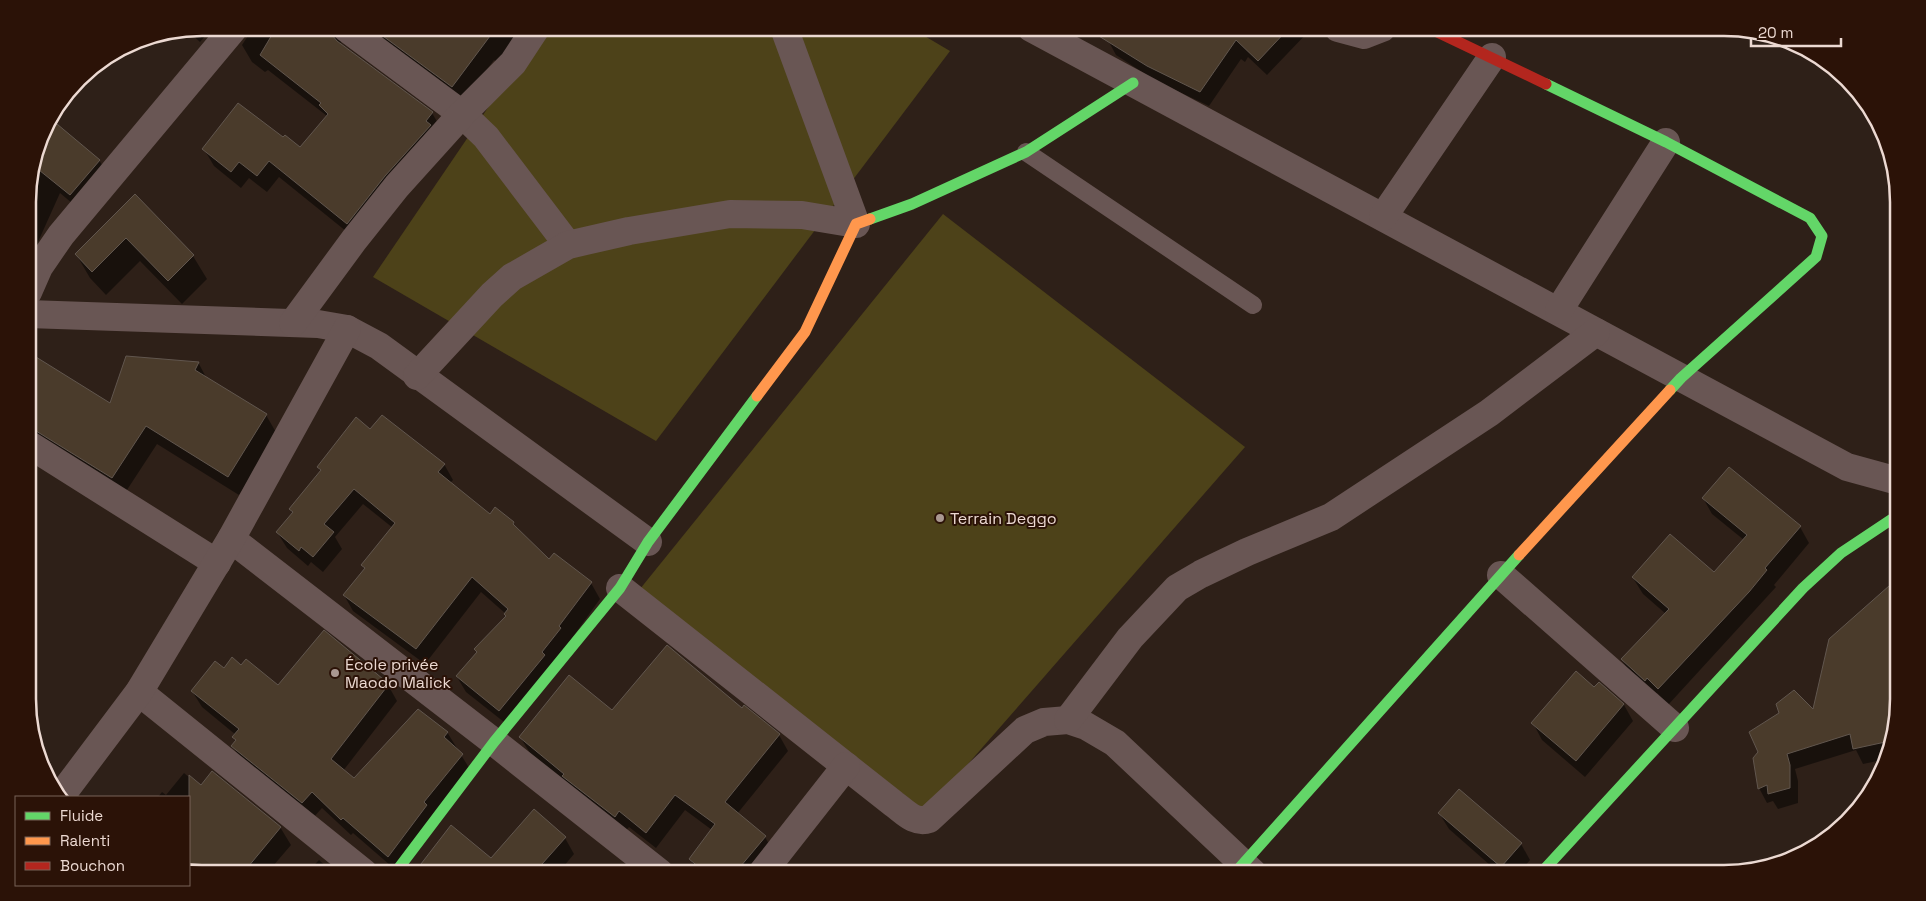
<svg xmlns="http://www.w3.org/2000/svg" width="1926" height="901" font-family="'Space Grotesk',sans-serif">
<style>
.green{fill:#4d4219}
.shadow{fill:#0007}
.building{fill:#4a3b2b;stroke:#61564e}
.lines{fill:none;stroke-linecap:round;stroke-linejoin:round}
.lane{stroke:#695654;stroke-width:18}
.street{stroke:#695654;stroke-width:28}
.fast{stroke:#63d668;stroke-width:11}
.slow{stroke:#ff974d;stroke-width:11}
.jam{stroke:#b3261e;stroke-width:11}
.poi-dot{fill:#aa9891;stroke:#2b1207;stroke-width:2}
.labels{text-anchor:middle;dominant-baseline:central;stroke-width:4;stroke-linejoin:round;paint-order:stroke}
.poi-label{font-size:16px;fill:#ecd9d2;stroke:#2b1207;text-anchor:start}
.rim{fill:none;stroke:#ecd9d2;stroke-width:2.5}
</style>
<rect width="100%" height="100%" fill="#2e2018"/>
<!-- green -->
<g class="green">
<path d="M 542,28 L 911,28 L 950,51 L 656,441 L 373,277 Z"/>
<path d="M 943,214 L 1245,447 L 926,812 L 640,589 Z"/>
</g>
<!-- shadow -->
<g class="shadow">
<path d="M 202,28 L 517,28 L 520,33 L 498,63 L 494,60 L 462,103 L 343,36 L 340,44 L 432,113 L 442,130 L 357,240 L 279,177 L 267,192 L 249,178 L 241,188 L 214,166 L 204,149 L 283,138 L 300,149 L 327,116 L 268,70 L 265,72 L 252,62 L 242,45 L 251,31 L 239,30 L 216,43 L 207,34 L 200,42 L 187,30 Z"/>
<path d="M 1106,28 L 1308,28 L 1310,30 L 1267,75 L 1248,57 L 1245,62 L 1241,59 L 1209,106 L 1156,81 L 1116,55 L 1103,31 Z"/>
<path d="M 39,147 L 99,160 L 108,175 L 79,209 L 60,193 L 29,262 L 28,270 L 28,190 Z"/>
<path d="M 135,196 L 193,256 L 207,279 L 182,304 L 140,261 L 106,295 L 90,278 L 76,254 Z"/>
<path d="M 127,358 L 199,364 L 207,379 L 266,415 L 277,434 L 239,495 L 157,444 L 123,496 L 28,437 L 28,372 L 110,405 Z"/>
<path d="M 371,431 L 444,464 L 453,480 L 450,483 L 490,515 L 513,523 L 516,529 L 550,560 L 554,555 L 591,583 L 600,599 L 509,726 L 466,692 L 457,677 L 506,617 L 506,614 L 481,592 L 425,664 L 353,611 L 344,595 L 365,570 L 363,565 L 393,528 L 363,504 L 335,537 L 342,549 L 323,572 L 311,562 L 308,566 L 287,548 L 277,532 L 293,513 L 290,509 L 321,472 L 318,467 Z"/>
<path d="M 1729,469 L 1800,527 L 1809,543 L 1774,585 L 1776,587 L 1668,705 L 1657,693 L 1655,696 L 1632,676 L 1622,660 L 1666,614 L 1643,594 L 1633,578 L 1714,574 L 1744,540 L 1712,514 L 1703,498 Z"/>
<path d="M 1898,578 L 1898,699 L 1887,759 L 1863,764 L 1856,750 L 1795,769 L 1798,781 L 1798,803 L 1778,809 L 1773,801 L 1767,803 L 1759,788 L 1814,712 L 1891,586 L 1889,582 Z"/>
<path d="M 242,667 L 278,687 L 388,685 L 397,701 L 343,771 L 354,780 L 447,732 L 471,771 L 398,872 L 353,833 L 351,835 L 322,808 L 312,819 L 242,762 L 233,746 L 236,741 L 234,737 L 236,735 L 202,707 L 192,691 L 224,669 Z"/>
<path d="M 1599,684 L 1624,705 L 1633,721 L 1585,777 L 1542,740 L 1533,723 L 1594,689 Z"/>
<path d="M 742,709 L 779,735 L 788,751 L 737,814 L 765,837 L 774,853 L 757,873 L 699,873 L 690,859 L 712,830 L 685,810 L 656,848 L 629,827 L 624,833 L 530,753 L 520,737 L 612,712 Z"/>
<path d="M 184,773 L 201,787 L 280,827 L 291,845 L 267,873 L 202,874 L 189,871 L 189,797 L 158,797 L 162,792 L 166,795 Z"/>
<path d="M 1439,813 L 1521,844 L 1530,860 L 1519,873 L 1499,873 L 1449,829 Z"/>
<path d="M 451,827 L 491,859 L 565,838 L 574,854 L 558,873 L 416,873 Z"/>
<path d="M 319,860 L 333,873 L 307,873 Z"/>
</g>
<!-- building -->
<g class="building">
<path d="M 276,28 L 331,28 L 332,35 L 337,41 L 433,112 L 426,121 L 431,125 L 385,176 L 347,224 L 269,161 L 257,176 L 239,162 L 231,172 L 202,149 L 238,103 L 283,137 L 285,135 L 300,147 L 328,114 L 319,105 L 321,103 L 260,55 Z"/>
<path d="M 372,28 L 496,28 L 452,87 Z"/>
<path d="M 1086,28 L 1289,28 L 1258,61 L 1236,40 L 1200,92 L 1147,66 Z"/>
<path d="M 57,124 L 100,160 L 70,195 L 34,166 L 40,145 Z"/>
<path d="M 135,194 L 194,255 L 168,281 L 126,238 L 92,272 L 75,254 Z"/>
<path d="M 126,356 L 199,362 L 195,370 L 267,414 L 228,477 L 146,426 L 112,478 L 28,426 L 28,369 L 36,357 L 110,403 Z"/>
<path d="M 382,415 L 445,464 L 438,472 L 490,514 L 495,507 L 514,522 L 513,524 L 549,559 L 554,553 L 592,582 L 559,626 L 561,628 L 542,652 L 545,655 L 499,711 L 456,676 L 477,652 L 474,649 L 506,616 L 504,614 L 508,609 L 472,577 L 416,649 L 343,595 L 365,568 L 361,565 L 395,523 L 354,489 L 324,524 L 334,532 L 313,557 L 301,547 L 299,551 L 276,532 L 293,512 L 289,509 L 321,470 L 317,467 L 356,417 L 370,429 Z"/>
<path d="M 1729,467 L 1801,526 L 1765,568 L 1767,570 L 1749,592 L 1658,689 L 1647,678 L 1645,681 L 1621,659 L 1669,609 L 1632,577 L 1670,534 L 1714,572 L 1747,535 L 1702,498 Z"/>
<path d="M 1898,578 L 1898,699 L 1890,741 L 1853,749 L 1850,734 L 1787,754 L 1790,765 L 1790,788 L 1768,794 L 1767,785 L 1758,789 L 1753,758 L 1758,752 L 1749,732 L 1779,713 L 1776,704 L 1794,690 L 1813,709 L 1829,639 Z"/>
<path d="M 324,630 L 389,684 L 331,759 L 354,778 L 418,709 L 448,732 L 444,737 L 463,754 L 424,802 L 427,805 L 388,857 L 343,818 L 341,820 L 312,792 L 302,803 L 231,746 L 236,740 L 232,737 L 239,729 L 191,691 L 215,661 L 224,668 L 232,657 L 241,665 L 246,659 L 278,685 Z"/>
<path d="M 667,645 L 742,708 L 744,705 L 780,734 L 725,802 L 766,836 L 735,873 L 706,873 L 689,859 L 715,824 L 675,795 L 646,833 L 619,811 L 615,817 L 562,776 L 564,774 L 519,737 L 569,675 L 612,710 Z"/>
<path d="M 1576,671 L 1594,687 L 1599,682 L 1624,704 L 1576,761 L 1531,723 Z"/>
<path d="M 212,771 L 281,827 L 243,873 L 202,874 L 189,862 L 189,775 L 201,785 Z"/>
<path d="M 1459,789 L 1522,843 L 1501,867 L 1438,813 Z"/>
<path d="M 534,809 L 566,837 L 534,873 L 414,873 L 451,825 L 491,858 Z"/>
</g>
<g class="lines">
<!-- lane -->
<path class="lane" d="M 1026,152 L 1253,305"/>
<!-- street -->
<g class="street">
<path d="M 346,28 L 462,114 L 486,137 L 568,245"/>
<path d="M 1031,28 L 1847,467 L 1898,481"/>
<path d="M 1338,28 L 1364,35 L 1382,28"/>
<path d="M 1383,217 L 1492,57"/>
<path d="M 28,292 L 39,267 L 61,235 L 234,28"/>
<path d="M 1559,310 L 1666,142"/>
<path d="M 28,314 L 318,324 L 347,329 L 379,346 L 648,542"/>
<path d="M 293,323 L 354,240 L 397,186 L 462,114 L 513,63 L 536,28"/>
<path d="M 417,376 L 492,295 L 512,277 L 568,245 L 629,231 L 730,214 L 802,215 L 856,224 L 784,28"/>
<path d="M 28,444 L 217,563"/>
<path d="M 231,539 L 494,742 L 660,873"/>
<path d="M 1501,575 L 1675,728"/>
<path d="M 620,588 L 894,804 C 905,812 915,824 929,819 L 1025,730 L 1044,722 L 1068,720 L 1086,726 L 1115,743 L 1253,873"/>
<path d="M 139,692 L 364,873"/>
<path d="M 1068,720 L 1130,638 L 1177,588 L 1201,574 L 1247,552 L 1331,517 L 1489,413 L 1596,332"/>
<path d="M 60,797 L 139,692 L 231,539 L 347,329"/>
<path d="M 762,873 L 846,766"/>
</g>
<!-- fast -->
<g class="fast">
<path d="M 1546,84 L 1666,142 L 1810,218 L 1822,236 L 1816,257 L 1681,378 L 1670,390"/>
<path d="M 870,219 L 912,204 L 1026,152 L 1133,83"/>
<path d="M 395,873 L 494,742 L 620,588 L 648,542 L 757,396"/>
<path d="M 1235,873 L 1519,555"/>
<path d="M 1541,873 L 1803,588 L 1841,553 L 1898,515"/>
</g>
<!-- slow -->
<g class="slow">
<path d="M 757,396 L 805,332 L 856,224 L 870,219"/>
<path d="M 1519,555 L 1670,390"/>
</g>
<!-- jam -->
<path class="jam" d="M 1429,28 L 1546,84"/>
</g>
<!-- markers -->
<g class="poi-dot">
<circle cx="940" cy="518" r="5"/>
<circle cx="335" cy="673" r="5"/>
</g>
<g class="labels">
<!-- poi labels -->
<g class="poi-label">
<text x="950" y="518">Terrain Deggo</text>
<text x="345" y="664">École privée<tspan x="345" dy="18">Maodo Malick</tspan></text>
</g>
</g>
<!-- crop -->
<path d="M0 0H1926V901H0ZM202 36H1724A166 166 0 0 1 1890 202V699A166 166 0 0 1 1724 865H202A166 166 0 0 1 36 699V202A166 166 0 0 1 202 36Z" fill="#2b1207" fill-rule="evenodd"/>
<path class="rim" d="M202 36H1724A166 166 0 0 1 1890 202V699A166 166 0 0 1 1724 865H202A166 166 0 0 1 36 699V202A166 166 0 0 1 202 36Z"/>
<!-- legend -->
<rect x="15" y="796" width="175" height="90" fill="#2b1207" stroke="#786258"/>
<rect x="25" y="812" width="25" height="8" fill="#63d668" stroke="#786258"/>
<text x="60" y="821" font-size="15" fill="#ecd9d2">Fluide</text>
<rect x="25" y="837" width="25" height="8" fill="#ff974d" stroke="#786258"/>
<text x="60" y="846" font-size="15" fill="#ecd9d2">Ralenti</text>
<rect x="25" y="862" width="25" height="8" fill="#b3261e" stroke="#786258"/>
<text x="60" y="871" font-size="15" fill="#ecd9d2">Bouchon</text>
<!-- scale -->
<path d="M1751 38v8h90v-8" fill="none" stroke="#ecd9d2" stroke-width="2.5"/>
<text x="1758" y="38" font-size="15" fill="#ecd9d2" stroke="#2b1207" stroke-width="4" paint-order="stroke">20 m</text>
</svg>
